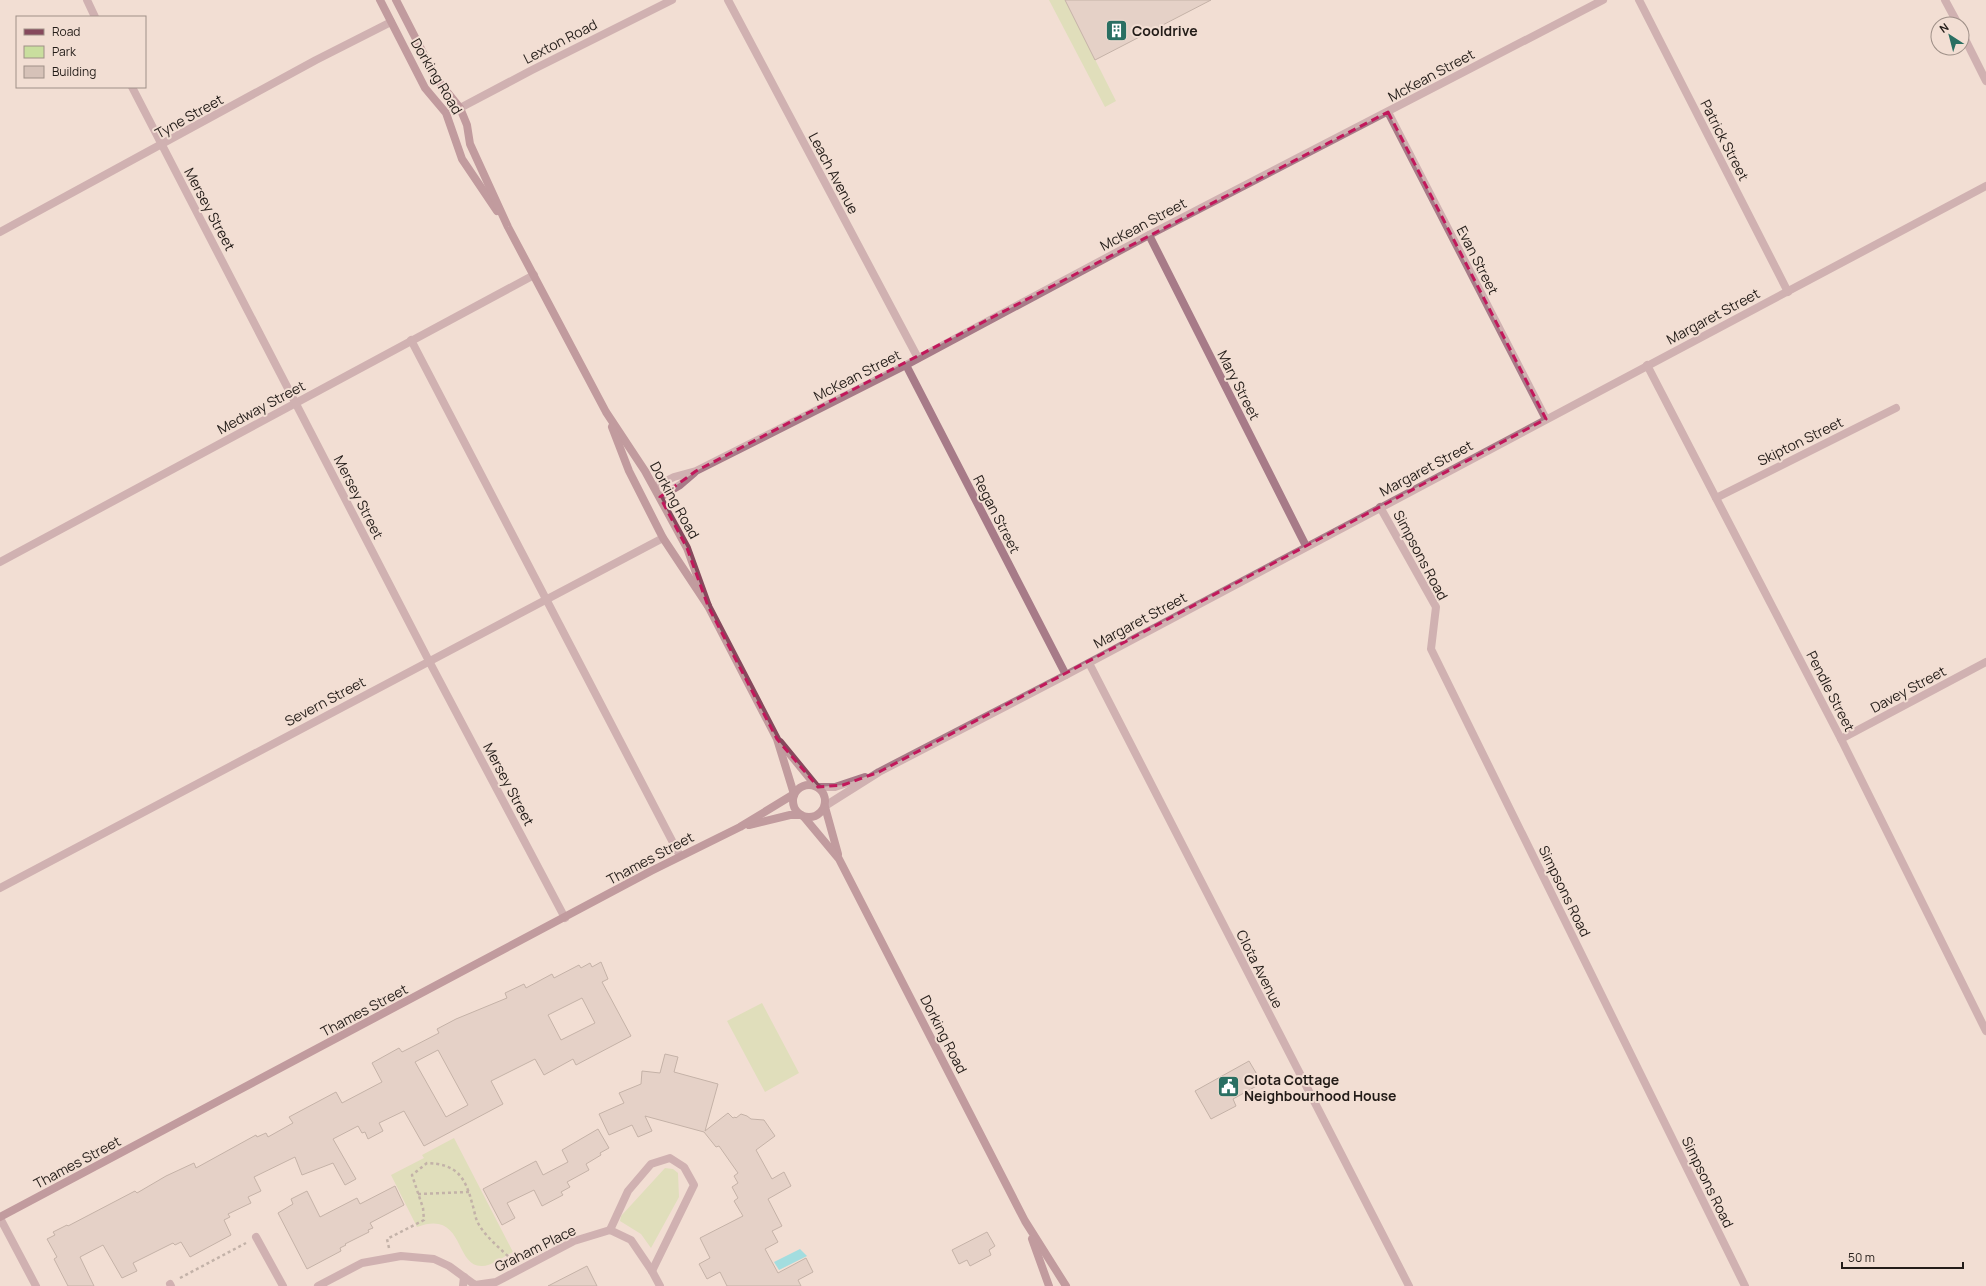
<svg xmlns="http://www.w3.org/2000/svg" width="1986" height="1286" font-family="Manrope,sans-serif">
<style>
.green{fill:#c9de9e}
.water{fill:#43dcee}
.building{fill:#d6c2b8;stroke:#8d7c72;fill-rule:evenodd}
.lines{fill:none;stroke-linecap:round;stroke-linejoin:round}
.path{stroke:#897c74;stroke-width:2.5;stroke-dasharray:3 3;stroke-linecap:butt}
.lane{stroke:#a77b88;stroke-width:8}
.street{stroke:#a77b88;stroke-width:8}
.secondary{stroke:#86495d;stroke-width:8}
.marked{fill:none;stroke:#c2185b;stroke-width:3;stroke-dasharray:8 5;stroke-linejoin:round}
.labels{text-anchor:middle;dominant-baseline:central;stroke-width:4;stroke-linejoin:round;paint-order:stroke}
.poi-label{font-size:14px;font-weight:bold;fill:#231c18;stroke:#f2ded3;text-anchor:start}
.street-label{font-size:14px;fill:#231c18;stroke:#f2ded3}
</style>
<rect width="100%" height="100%" fill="#f2ded3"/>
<!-- green -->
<g class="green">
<path d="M 1049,0 L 1065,0 L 1116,101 L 1105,107 Z"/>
<path d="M 762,1003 L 799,1073 L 765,1092 L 727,1021 Z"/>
<path d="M 454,1138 L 513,1252 C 504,1256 492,1266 482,1266 C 454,1267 465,1209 417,1227 L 391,1175 L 424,1158 L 422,1155 Z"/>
<path d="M 665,1168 L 673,1169 L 678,1173 L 679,1197 L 651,1248 L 641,1234 L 620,1221 L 621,1216 Z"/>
</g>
<!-- water -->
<path class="water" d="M 800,1249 L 807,1256 L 779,1270 L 774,1262 Z"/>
<!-- building -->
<g class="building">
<path d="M 1065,0 L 1211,0 L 1095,60 Z"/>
<path d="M 601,962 L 608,979 L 602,982 L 631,1036 L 576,1065 L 573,1059 L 544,1075 L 535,1059 L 491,1081 L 503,1104 L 424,1146 L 404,1111 L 379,1123 L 383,1131 L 368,1139 L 365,1132 L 362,1133 L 358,1126 L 333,1139 L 356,1179 L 345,1185 L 333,1163 L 302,1175 L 295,1157 L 254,1177 L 261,1191 L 248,1197 L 251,1203 L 228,1214 L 230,1217 L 224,1220 L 231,1235 L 190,1257 L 181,1242 L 175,1245 L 173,1243 L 133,1263 L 137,1271 L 122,1278 L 103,1245 L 80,1257 L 94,1286 L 68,1286 L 54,1259 L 57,1257 L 47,1239 L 55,1235 L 53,1232 L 67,1225 L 68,1226 L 135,1191 L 137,1193 L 166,1176 L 194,1163 L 196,1168 L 256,1135 L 257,1137 L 266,1133 L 268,1137 L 293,1123 L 289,1117 L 336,1092 L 342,1103 L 382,1082 L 372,1063 L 399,1048 L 402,1052 L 412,1047 L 439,1033 L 437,1029 L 456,1019 L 507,998 L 505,993 L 524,984 L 526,988 L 552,974 L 554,978 L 579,965 L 581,968 L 590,963 L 592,967 ZM 582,998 L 595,1023 L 561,1040 L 548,1015 ZM 438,1050 L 468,1105 L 446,1117 L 415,1062 Z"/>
<path d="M 665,1054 L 678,1057 L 674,1072 L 718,1084 L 705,1131 L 728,1113 L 733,1118 L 735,1117 L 736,1118 L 741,1114 L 747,1116 L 751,1119 L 764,1120 L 775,1136 L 756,1150 L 772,1179 L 784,1172 L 791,1186 L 768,1199 L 782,1226 L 772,1231 L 778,1242 L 765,1249 L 778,1273 L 806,1258 L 813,1272 L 798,1280 L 801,1286 L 727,1286 L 720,1272 L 707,1279 L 699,1264 L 710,1258 L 700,1238 L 743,1216 L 734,1201 L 738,1198 L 732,1187 L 738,1183 L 734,1176 L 738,1173 L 719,1146 L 716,1147 L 704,1132 L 645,1116 L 652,1131 L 638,1137 L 632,1125 L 609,1135 L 599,1114 L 624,1103 L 619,1093 L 641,1084 L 642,1071 L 660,1073 Z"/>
<path d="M 1249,1061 L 1262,1083 L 1233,1099 L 1236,1106 L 1211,1119 L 1195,1091 Z"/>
<path d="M 598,1129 L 609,1148 L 600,1153 L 601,1155 L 586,1164 L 589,1170 L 567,1182 L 570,1187 L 561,1192 L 563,1195 L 542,1206 L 534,1190 L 507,1203 L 515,1218 L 502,1225 L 483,1189 L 536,1161 L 543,1175 L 568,1162 L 562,1150 Z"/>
<path d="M 395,1186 L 404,1205 L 370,1223 L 373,1228 L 368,1230 L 369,1232 L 345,1244 L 346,1245 L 340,1248 L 341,1251 L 307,1269 L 278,1213 L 293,1204 L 291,1199 L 307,1191 L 320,1217 L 357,1198 L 360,1204 Z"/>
<path d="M 987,1232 L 995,1246 L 989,1250 L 991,1255 L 970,1266 L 967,1260 L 959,1264 L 952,1250 Z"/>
<path d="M 587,1266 L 597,1286 L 548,1286 Z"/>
</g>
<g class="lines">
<!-- path -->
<g class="path">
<path d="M 418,1194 L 469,1192"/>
<path d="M 389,1248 L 387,1239 L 424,1220 L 423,1208 L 412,1175 L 427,1163 C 456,1164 465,1176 472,1203 C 474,1209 475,1216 477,1221 C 484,1236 501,1249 512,1260"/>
<path d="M 180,1278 L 246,1243"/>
</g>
<!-- lane -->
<g class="lane">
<path d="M 411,340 L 680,856"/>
<path d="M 170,1284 L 171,1286"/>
<path d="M 463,1286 L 464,1277"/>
</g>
<!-- street -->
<g class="street">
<path d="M 87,0 L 95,17"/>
<path d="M 728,0 L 918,358"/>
<path d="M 1639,0 L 1788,292"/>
<path d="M 1945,0 L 1958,24"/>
<path d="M 1962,33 L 1986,81"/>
<path d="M 132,87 L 429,661 L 565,918"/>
<path d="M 460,108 L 532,70 L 672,0"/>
<path d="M 1388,112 L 1546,419"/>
<path d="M 0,232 L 316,60 L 391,22"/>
<path d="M 1149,235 L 1306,546"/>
<path d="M 906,365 L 1066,675"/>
<path d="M 1647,365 L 1841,739 L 1986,1031"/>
<path d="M 654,487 L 674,477 L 696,471 L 906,365 L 1149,235 L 1603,0"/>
<path d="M 660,497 L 680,485 L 694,473"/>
<path d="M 1716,498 L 1896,408"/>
<path d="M 1380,507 L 1436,607 L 1431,649 L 1745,1286"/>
<path d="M 0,562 L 534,275"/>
<path d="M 1089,663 L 1409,1286"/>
<path d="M 1841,739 L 1986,662"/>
<path d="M 818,787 L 835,787 L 865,777"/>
<path d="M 825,806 L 879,772 L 1066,675 L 1986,186"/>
<path d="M 0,888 L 663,538"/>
<path d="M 0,1218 L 36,1286"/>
<path d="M 610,1230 L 628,1191 L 651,1164 L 670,1158 L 684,1167 L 694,1185 L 652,1271"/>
<path d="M 256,1237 L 283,1286"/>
<path d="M 318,1286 L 362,1263 L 401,1256 L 434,1259 L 449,1266 L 475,1285 L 496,1282 L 574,1241 L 610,1230 L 631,1240 L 652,1271 L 660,1286"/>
</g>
<!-- secondary -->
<g class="secondary">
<path d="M 380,0 L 425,88 L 446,113 L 462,159 L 497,211"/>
<path d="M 396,0 L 436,78 L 460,108 L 467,125 L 470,144 L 508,227 L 606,412 L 645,471 L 687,548 L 708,606"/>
<path d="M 612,427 L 629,471 L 663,538 L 708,606 L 777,739 L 794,794"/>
<path d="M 780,742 L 816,786"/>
<circle cx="809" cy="801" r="16"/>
<path d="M 825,807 L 838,854"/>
<path d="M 804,817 L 839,859 L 1025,1221 L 1066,1286"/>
<path d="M 749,825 L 790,815 L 801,815"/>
<path d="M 0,1217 L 651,871 L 740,827 L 794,794"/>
<path d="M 1032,1239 L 1049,1286"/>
</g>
</g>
<!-- marked area -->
<path d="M0 0H1986V1286H0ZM 1388,112 L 1546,419 L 879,772 L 843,785 L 818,787 L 777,739 L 708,606 L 687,548 L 660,497 L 696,471 Z" fill="#f2ded3" fill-opacity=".55" fill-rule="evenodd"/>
<path class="marked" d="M 1388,112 L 1546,419 L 879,772 L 843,785 L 818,787 L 777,739 L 708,606 L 687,548 L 660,497 L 696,471 Z"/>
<!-- icons -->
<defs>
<symbol id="building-square" viewBox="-11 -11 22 22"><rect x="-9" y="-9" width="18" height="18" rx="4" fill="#2a6f62" stroke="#f2ded3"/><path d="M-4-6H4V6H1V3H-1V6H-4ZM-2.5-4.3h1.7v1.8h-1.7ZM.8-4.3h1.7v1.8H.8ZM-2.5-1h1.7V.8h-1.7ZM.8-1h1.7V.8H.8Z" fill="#fff"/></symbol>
<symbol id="civic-square" viewBox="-11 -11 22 22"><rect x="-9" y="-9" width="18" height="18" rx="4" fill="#2a6f62" stroke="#f2ded3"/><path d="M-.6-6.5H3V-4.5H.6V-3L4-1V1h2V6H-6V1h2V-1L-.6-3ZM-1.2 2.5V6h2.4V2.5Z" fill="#fff"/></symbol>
</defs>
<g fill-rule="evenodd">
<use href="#building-square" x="1104" y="18" width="25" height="25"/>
<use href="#civic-square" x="1216" y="1074" width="25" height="25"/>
</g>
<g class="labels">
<!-- poi labels -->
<g class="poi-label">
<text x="1132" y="30">Cooldrive</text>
<text x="1244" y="1079">Clota Cottage<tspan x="1244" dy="16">Neighbourhood House</tspan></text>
</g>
<!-- street labels -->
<g class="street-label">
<text transform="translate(560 41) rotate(-27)">Lexton Road</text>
<text transform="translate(1431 75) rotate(-28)">McKean Street</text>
<text transform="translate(437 76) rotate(59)">Dorking Road</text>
<text transform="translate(189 116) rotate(-29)">Tyne Street</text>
<text transform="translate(1725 140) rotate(63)">Patrick Street</text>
<text transform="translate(834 173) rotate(62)">Leach Avenue</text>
<text transform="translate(210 209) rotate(62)">Mersey Street</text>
<text transform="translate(1143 224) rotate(-28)">McKean Street</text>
<text transform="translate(1478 260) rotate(63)">Evan Street</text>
<text transform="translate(1713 316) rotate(-28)">Margaret Street</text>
<text transform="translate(857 375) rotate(-27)">McKean Street</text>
<text transform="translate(1239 385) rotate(63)">Mary Street</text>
<text transform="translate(261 407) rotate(-28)">Medway Street</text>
<text transform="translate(1800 441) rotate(-26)">Skipton Street</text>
<text transform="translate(1426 468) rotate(-28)">Margaret Street</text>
<text transform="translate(359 497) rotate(63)">Mersey Street</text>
<text transform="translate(675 500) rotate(61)">Dorking Road</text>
<text transform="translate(997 514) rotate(63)">Regan Street</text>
<text transform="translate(1421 555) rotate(62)">Simpsons Road</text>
<text transform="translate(1140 620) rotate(-28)">Margaret Street</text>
<text transform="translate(1908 689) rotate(-28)">Davey Street</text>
<text transform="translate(1831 691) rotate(63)">Pendle Street</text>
<text transform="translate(325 701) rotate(-28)">Severn Street</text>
<text transform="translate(509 784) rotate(62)">Mersey Street</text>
<text transform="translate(650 858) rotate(-28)">Thames Street</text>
<text transform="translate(1565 891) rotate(64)">Simpsons Road</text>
<text transform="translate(1260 969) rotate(63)">Clota Avenue</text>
<text transform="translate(364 1010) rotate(-28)">Thames Street</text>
<text transform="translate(944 1034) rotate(63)">Dorking Road</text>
<text transform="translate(77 1162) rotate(-28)">Thames Street</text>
<text transform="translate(1708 1182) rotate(64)">Simpsons Road</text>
<text transform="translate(535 1248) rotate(-26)">Graham Place</text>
</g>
</g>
<!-- legend -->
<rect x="16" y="16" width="130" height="72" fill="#f2ded3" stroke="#9f9088"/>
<rect x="24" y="29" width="20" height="6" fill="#86495d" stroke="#9f9088"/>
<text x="52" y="36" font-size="12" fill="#231c18">Road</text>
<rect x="24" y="46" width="20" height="12" fill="#c9de9e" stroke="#9f9088"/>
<text x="52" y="56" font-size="12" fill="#231c18">Park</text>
<rect x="24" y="66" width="20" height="12" fill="#d6c2b8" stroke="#9f9088"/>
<text x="52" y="76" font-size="12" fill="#231c18">Building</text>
<!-- north arrow -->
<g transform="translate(1950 36) rotate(324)"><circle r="19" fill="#f2ded3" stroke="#9f9088"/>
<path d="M0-3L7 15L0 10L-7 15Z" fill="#2a6f62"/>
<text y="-6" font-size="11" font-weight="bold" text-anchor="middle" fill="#231c18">N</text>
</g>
<!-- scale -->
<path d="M1842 1262v6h121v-6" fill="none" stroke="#231c18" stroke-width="2"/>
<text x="1848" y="1262" font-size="12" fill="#231c18" stroke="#f2ded3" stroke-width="3" paint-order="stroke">50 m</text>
</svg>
